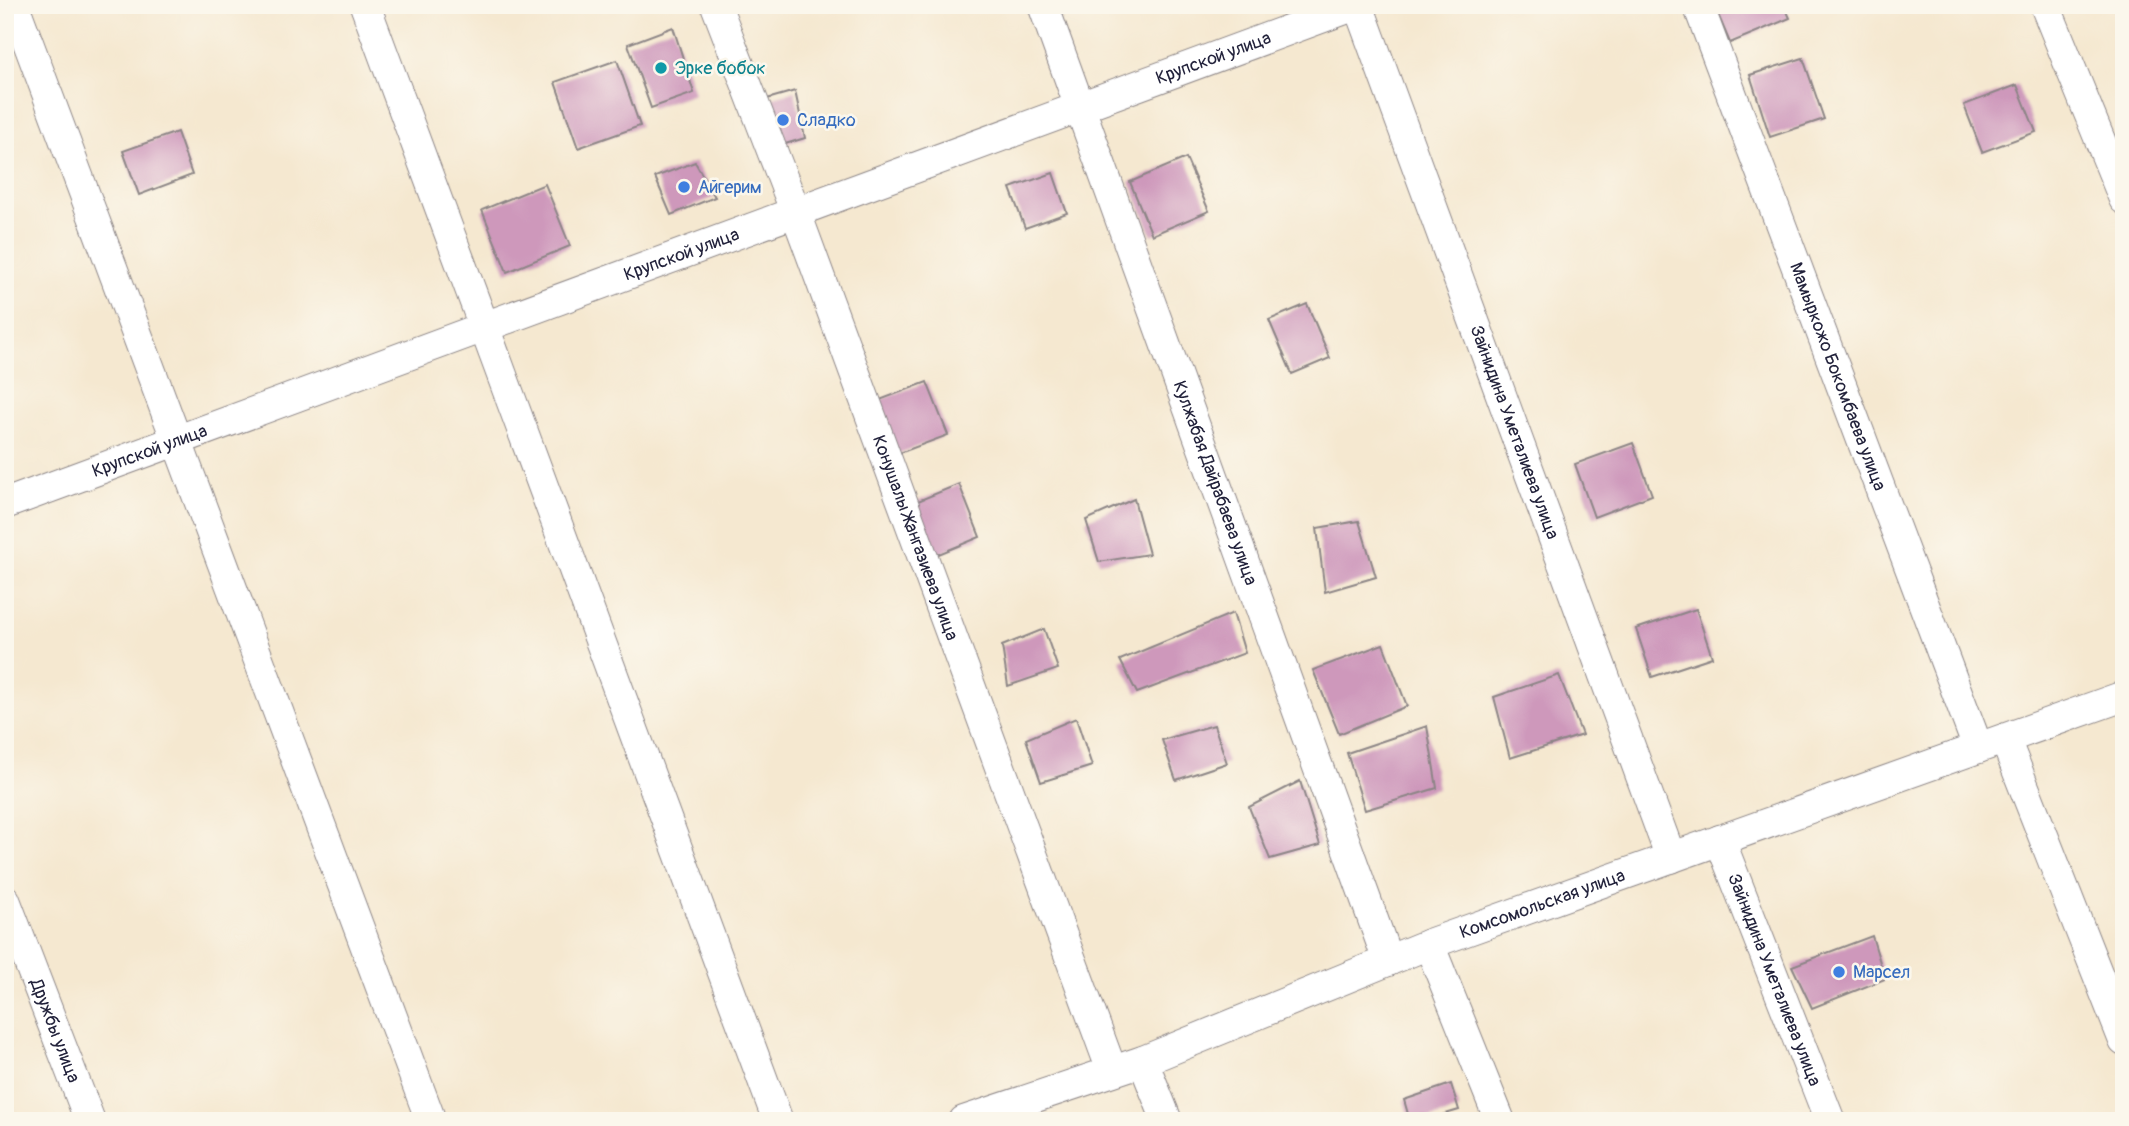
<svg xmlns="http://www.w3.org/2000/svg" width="2129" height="1126" font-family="Pangolin,sans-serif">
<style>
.building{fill:#ce98bb}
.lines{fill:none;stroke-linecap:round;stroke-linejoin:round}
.minor-casing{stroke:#8c8586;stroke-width:32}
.minor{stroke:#fff;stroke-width:30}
.culture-dot{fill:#0f9aa8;stroke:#fbf7ec;stroke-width:2.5}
.shop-dot{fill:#3f7fe0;stroke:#fbf7ec;stroke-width:2.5}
.labels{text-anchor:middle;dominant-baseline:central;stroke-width:5;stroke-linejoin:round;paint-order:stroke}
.street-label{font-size:18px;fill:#22223b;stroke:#fbf7ec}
.culture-label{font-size:18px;fill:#0d838f;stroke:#fbf7ec;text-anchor:start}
.shop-label{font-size:18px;fill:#366cbe;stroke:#fbf7ec;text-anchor:start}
</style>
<rect width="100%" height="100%" fill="#fbf7ec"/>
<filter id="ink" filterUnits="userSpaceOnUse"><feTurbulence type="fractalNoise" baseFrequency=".0143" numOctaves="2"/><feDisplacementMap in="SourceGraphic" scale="14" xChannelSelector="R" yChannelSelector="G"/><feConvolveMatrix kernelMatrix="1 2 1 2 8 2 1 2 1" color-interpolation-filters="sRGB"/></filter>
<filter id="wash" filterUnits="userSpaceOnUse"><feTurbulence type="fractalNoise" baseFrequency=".00686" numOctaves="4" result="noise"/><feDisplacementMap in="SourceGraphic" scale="28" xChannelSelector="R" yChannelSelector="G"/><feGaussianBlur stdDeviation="1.57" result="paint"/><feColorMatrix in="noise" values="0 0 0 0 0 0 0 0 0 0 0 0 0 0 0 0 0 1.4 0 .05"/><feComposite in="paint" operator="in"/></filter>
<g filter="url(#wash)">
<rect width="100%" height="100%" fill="#f5e8d0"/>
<g id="blocks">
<!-- building -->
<g class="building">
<path d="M 1714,5 L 1784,5 L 1790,18 L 1730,43 Z"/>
<path d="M 673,27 L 694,93 L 651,108 L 628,44 Z"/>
<path d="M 1803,58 L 1824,119 L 1770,137 L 1750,75 Z"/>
<path d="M 617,60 L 640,126 L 578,148 L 555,82 Z"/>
<path d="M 2017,85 L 2036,132 L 1982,152 L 1964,105 Z"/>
<path d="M 795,91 L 805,138 L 772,148 L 760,101 Z"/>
<path d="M 177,132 L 192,175 L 139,195 L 123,151 Z"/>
<path d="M 1186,158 L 1209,211 L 1152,235 L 1130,182 Z"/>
<path d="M 695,162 L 715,197 L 671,215 L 655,177 Z"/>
<path d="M 1053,173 L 1067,213 L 1025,228 L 1010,188 Z"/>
<path d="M 545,184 L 570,246 L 507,272 L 482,210 Z"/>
<path d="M 1307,304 L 1330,358 L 1292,374 L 1269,320 Z"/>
<path d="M 927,382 L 948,435 L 897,454 L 877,401 Z"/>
<path d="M 1633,443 L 1652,495 L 1594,517 L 1575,464 Z"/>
<path d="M 959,484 L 980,537 L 934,556 L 913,503 Z"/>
<path d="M 1134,499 L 1149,554 L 1099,562 L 1086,520 Z"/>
<path d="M 1359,521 L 1376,577 L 1325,592 L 1317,528 Z"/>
<path d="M 1696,609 L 1712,657 L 1652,677 L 1636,629 Z"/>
<path d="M 1233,613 L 1245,653 L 1137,693 L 1120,660 Z"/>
<path d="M 1044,629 L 1058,669 L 1008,686 L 1002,646 Z"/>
<path d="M 1383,644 L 1407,706 L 1339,734 L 1313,670 Z"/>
<path d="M 1559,675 L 1582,735 L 1510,758 L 1494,697 Z"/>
<path d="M 1076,718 L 1092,766 L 1041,782 L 1026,739 Z"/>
<path d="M 1214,725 L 1227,763 L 1176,780 L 1162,740 Z"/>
<path d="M 1427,726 L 1437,788 L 1365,810 L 1347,753 Z"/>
<path d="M 1300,781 L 1320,845 L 1270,859 L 1249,807 Z"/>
<path d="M 1872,936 L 1885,979 L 1812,1008 L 1792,966 Z"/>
<path d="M 1451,1084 L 1459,1110 L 1422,1121 L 1410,1121 L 1404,1100 Z"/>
</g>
</g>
</g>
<g filter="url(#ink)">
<use href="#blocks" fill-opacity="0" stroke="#8c8586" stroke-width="2"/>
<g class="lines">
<defs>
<g id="minor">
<path d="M 14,5 L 431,1121"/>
<path d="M 365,5 L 778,1121"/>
<path id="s1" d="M 716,5 L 796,213 L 1112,1071"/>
<path id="s2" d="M 1043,5 L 1388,961"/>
<path id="s3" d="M 1358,5 L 1671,858"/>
<path id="s4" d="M 1698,5 L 1978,748"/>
<path d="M 2045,5 L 2124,199"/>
<path id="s5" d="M 5,504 L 1356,5"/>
<path d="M 2005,739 L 2124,1041"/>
<path id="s6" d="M 1720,840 L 1830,1121"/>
<path id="s7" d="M 5,900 L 90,1121"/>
<path d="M 1429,944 L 1500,1121"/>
<path d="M 1143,1061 L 1167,1121"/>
<path id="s8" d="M 964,1121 L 1143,1061 L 1429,944 L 2124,696"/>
</g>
</defs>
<!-- minor casing -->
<use href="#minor" class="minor-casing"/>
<!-- minor -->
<use href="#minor" class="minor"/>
</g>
</g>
<!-- markers -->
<circle class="culture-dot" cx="661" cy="68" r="7"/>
<g class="shop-dot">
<circle cx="783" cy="120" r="7"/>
<circle cx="684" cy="187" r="7"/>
<circle cx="1839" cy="972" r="7"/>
</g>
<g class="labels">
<!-- street labels -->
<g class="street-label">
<text stroke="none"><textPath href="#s5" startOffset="1288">Крупской улица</textPath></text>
<text stroke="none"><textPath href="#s5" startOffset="721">Крупской улица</textPath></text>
<text stroke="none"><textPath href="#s4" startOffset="397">Мамыркожо Бокомбаева улица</textPath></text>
<text stroke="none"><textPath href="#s3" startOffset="455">Зайнидина Уметалиева улица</textPath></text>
<text stroke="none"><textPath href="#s5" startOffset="154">Крупской улица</textPath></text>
<text stroke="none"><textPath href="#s2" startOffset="508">Кулжабая Дайрабаева улица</textPath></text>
<text stroke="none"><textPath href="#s1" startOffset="569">Конушалы Жангазиева улица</textPath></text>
<text stroke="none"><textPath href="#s8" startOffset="618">Комсомольская улица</textPath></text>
<text stroke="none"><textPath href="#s6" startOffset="150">Зайнидина Уметалиева улица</textPath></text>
<text stroke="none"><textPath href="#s7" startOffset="140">Дружбы улица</textPath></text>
</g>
<!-- culture labels -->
<g class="culture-label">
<text x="675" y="68">Эрке бобок</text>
</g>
<!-- shop labels -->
<g class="shop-label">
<text x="797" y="120">Сладко</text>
<text x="698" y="187">Айгерим</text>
<text x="1853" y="972">Марсел</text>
</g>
</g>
<!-- margin -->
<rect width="2129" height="1126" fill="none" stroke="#fbf7ec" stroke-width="28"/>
</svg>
